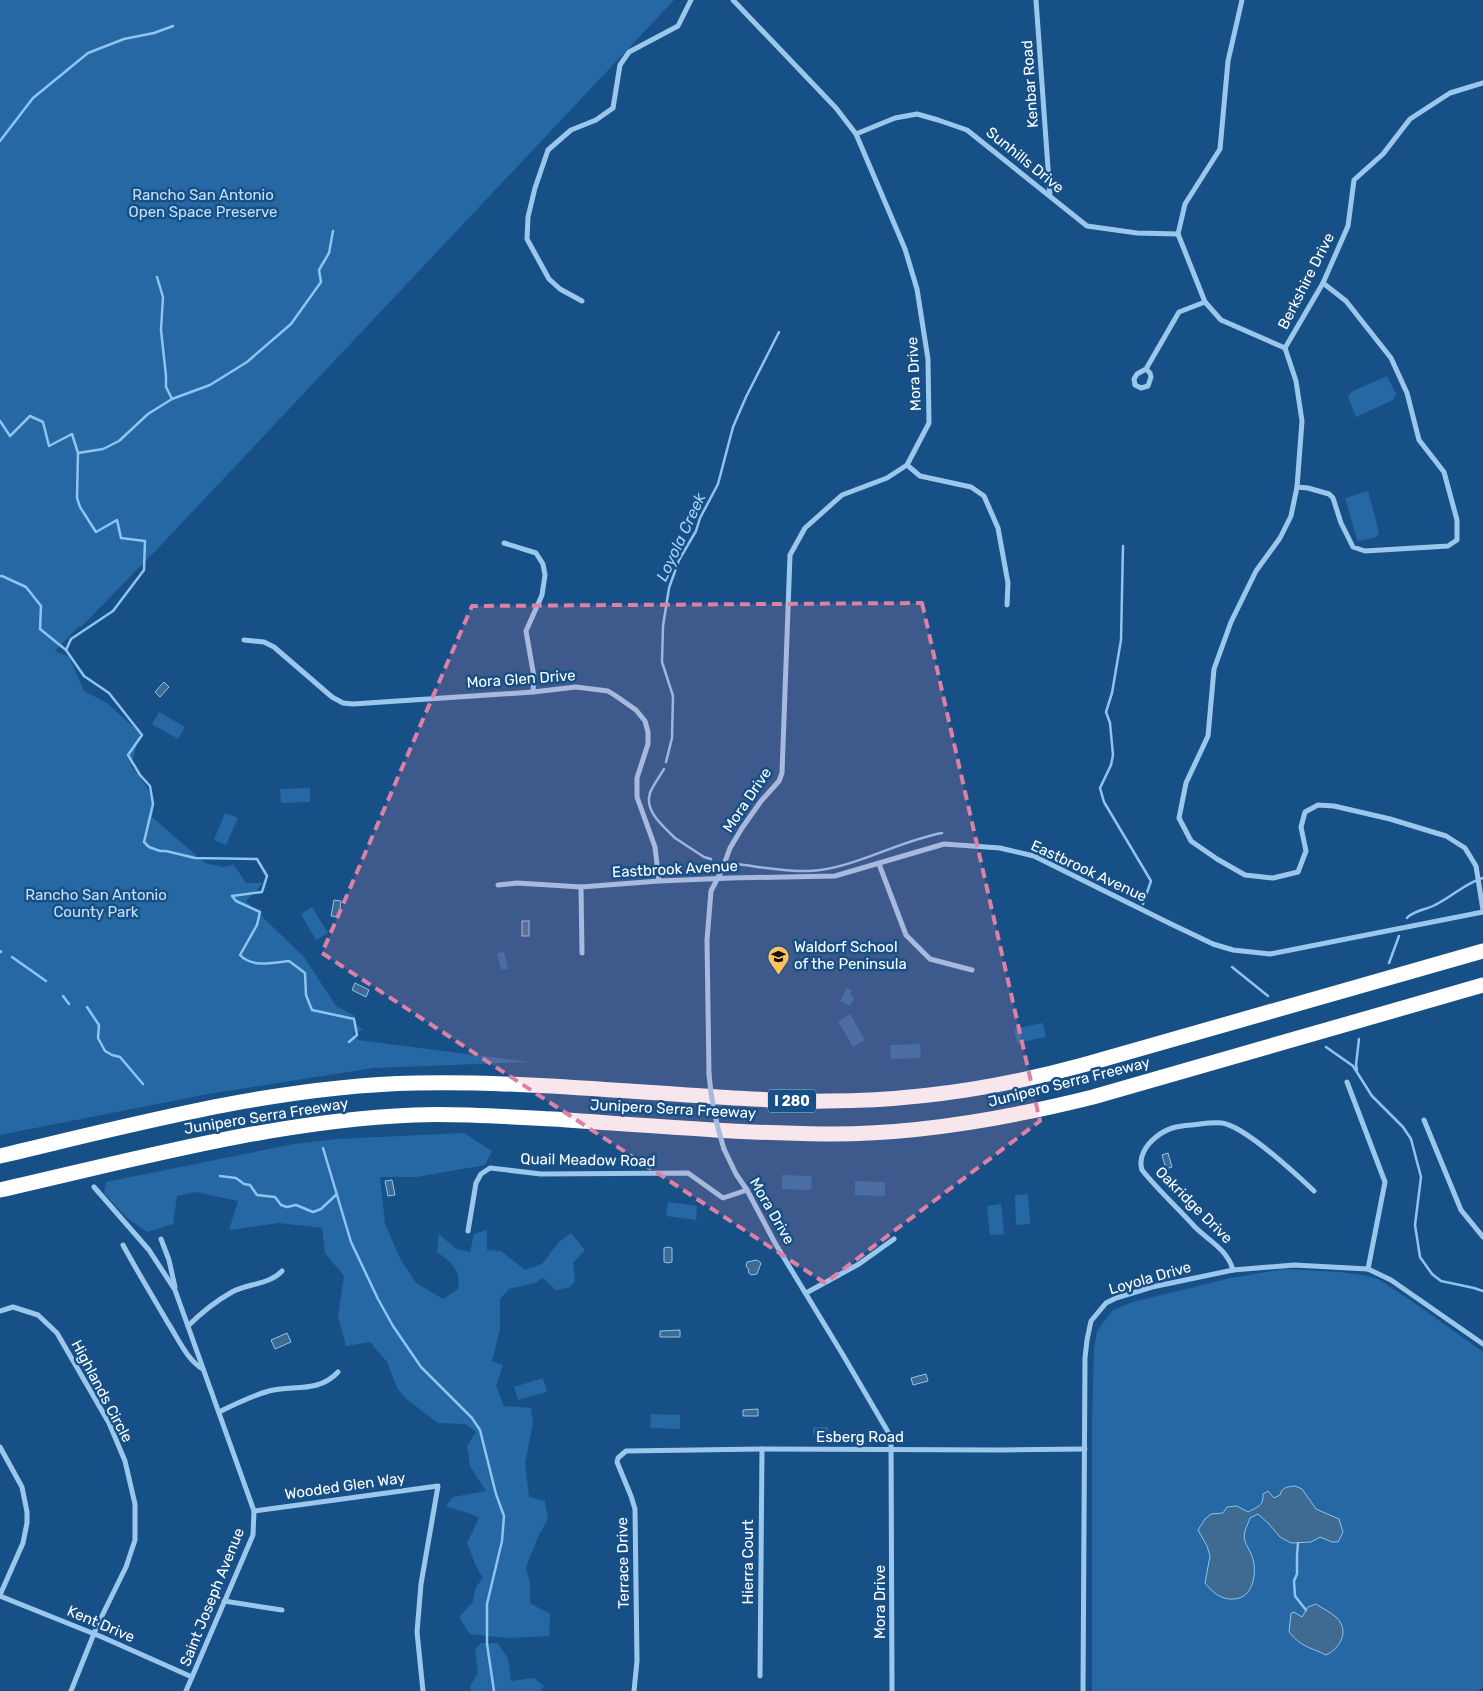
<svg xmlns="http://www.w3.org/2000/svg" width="1483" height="1691" font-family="Rubik,sans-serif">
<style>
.green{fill:#2668a3}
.water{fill:#3f6a92;stroke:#8ec4f0}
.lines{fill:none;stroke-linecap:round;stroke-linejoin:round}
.stream{stroke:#8ec4f0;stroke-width:2.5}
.minor{stroke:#9cc7ed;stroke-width:5}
.motorway{stroke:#fff;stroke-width:15}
.minor-bridge{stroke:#9cc7ed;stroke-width:5}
.marked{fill:#dd80a5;fill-opacity:0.2;stroke:#dd80a5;stroke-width:4;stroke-dasharray:10 6;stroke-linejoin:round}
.labels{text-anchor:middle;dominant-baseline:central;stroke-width:5;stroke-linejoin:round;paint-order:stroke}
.shield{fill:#175086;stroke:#b9cadb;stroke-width:1}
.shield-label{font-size:14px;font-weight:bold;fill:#fff}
.street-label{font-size:15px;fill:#fff;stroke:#175086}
.park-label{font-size:15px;fill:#c2e0fa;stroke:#175086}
.poi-label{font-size:15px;fill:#fff;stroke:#175086;text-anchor:start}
.water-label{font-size:16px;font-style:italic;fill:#a8d1f5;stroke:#175086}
</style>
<rect width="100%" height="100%" fill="#175086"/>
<!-- green -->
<g class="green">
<path d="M 0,0 L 674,0 L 162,544 L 81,627 L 79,626 L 55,651 L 69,657 L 84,691 L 107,703 L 140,733 L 131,766 C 144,782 156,795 152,817 L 205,863 L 223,867 L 234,865 L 246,883 L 263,883 L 246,901 L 304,957 L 336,1006 L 355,1016 L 354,1022 L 363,1030 L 353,1033 L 358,1040 L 530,1062 L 373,1068 L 208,1094 L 0,1135 Z"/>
<path d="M 1387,376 L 1396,394 L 1393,400 L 1356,417 L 1348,397 L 1351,392 Z"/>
<path d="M 1368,491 L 1379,532 L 1377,537 L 1360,541 L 1357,539 L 1345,498 Z"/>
<path d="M 159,712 L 185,727 L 178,739 L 152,724 Z"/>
<path d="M 310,788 L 310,802 L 281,803 L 280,789 Z"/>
<path d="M 225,813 L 238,818 L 226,845 L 214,840 Z"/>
<path d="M 312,907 L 328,933 L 316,940 L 301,914 Z"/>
<path d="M 504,952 L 508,969 L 501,970 L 497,953 Z"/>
<path d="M 847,988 L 852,991 L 850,995 L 854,998 L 850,1006 L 840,1001 Z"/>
<path d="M 850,1014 L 865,1040 L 853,1047 L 838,1021 Z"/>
<path d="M 1043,1023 L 1046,1037 L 1017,1043 L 1014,1029 Z"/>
<path d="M 920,1044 L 921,1058 L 891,1059 L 890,1045 Z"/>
<path d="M 464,1133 L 492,1151 L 485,1165 L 417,1177 L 380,1177 L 385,1224 L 400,1258 L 416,1283 L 443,1299 L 458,1289 C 461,1269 451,1262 437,1252 L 439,1234 L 456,1249 L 470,1252 L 474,1234 L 487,1230 L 487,1250 L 501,1251 L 525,1270 L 542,1264 L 559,1242 L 571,1233 L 585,1250 L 573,1263 L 575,1281 L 570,1287 L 556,1290 L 543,1278 L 535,1283 L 509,1289 L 500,1299 L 500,1329 L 492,1361 L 503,1365 L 496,1386 L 504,1406 L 531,1408 L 533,1423 L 525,1463 L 529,1497 L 545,1501 L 548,1519 L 537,1539 L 526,1568 L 530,1583 L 530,1603 L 550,1614 L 549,1636 L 507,1638 L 470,1634 L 459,1617 L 473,1602 L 476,1587 L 483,1578 L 476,1566 L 467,1543 L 479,1518 C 469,1511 457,1511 446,1506 L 453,1497 L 486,1491 L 470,1466 L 467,1446 L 476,1432 L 465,1424 L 438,1423 L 405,1398 L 397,1388 L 387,1362 L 370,1342 L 346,1346 L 338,1316 L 344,1276 L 325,1253 L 322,1228 L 279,1223 L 229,1230 L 238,1201 L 196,1192 L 177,1196 L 173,1224 L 147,1232 L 127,1218 L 104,1193 L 106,1182 L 294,1144 L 337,1139 Z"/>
<path d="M 782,1175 L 812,1176 L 811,1190 L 782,1189 Z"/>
<path d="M 855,1181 L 885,1182 L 885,1196 L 855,1195 Z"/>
<path d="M 1028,1194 L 1030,1224 L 1016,1225 L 1015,1195 Z"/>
<path d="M 668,1202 L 697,1206 L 696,1220 L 666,1216 Z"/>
<path d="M 1001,1204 L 1004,1234 L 990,1235 L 987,1206 Z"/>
<path d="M 1284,1269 L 1339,1272 L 1363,1275 L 1378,1279 L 1413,1302 L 1483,1352 L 1483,1687 L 1478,1691 L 1092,1691 L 1092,1421 L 1094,1350 L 1097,1331 L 1113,1310 L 1133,1302 L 1231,1278 Z"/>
<path d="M 543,1378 L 547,1392 L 518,1400 L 514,1387 Z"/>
<path d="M 651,1414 L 680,1415 L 680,1429 L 650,1428 Z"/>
<rect x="813" y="1427" width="15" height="8"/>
<path d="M 481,1643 L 497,1643 L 508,1658 L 511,1681 L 534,1678 L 544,1686 L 540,1691 L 471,1691 L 470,1687 L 478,1673 L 475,1650 Z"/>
</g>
<!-- water -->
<g class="water">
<path d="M 164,682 L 169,687 L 160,697 L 155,692 Z"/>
<path d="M 334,900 L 341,901 L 339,917 L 331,916 Z"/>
<rect x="522" y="921" width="7" height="15"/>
<path d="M 355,983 L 369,990 L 366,997 L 352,990 Z"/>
<path d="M 1168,1153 L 1172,1167 L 1166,1169 L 1162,1155 Z"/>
<path d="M 392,1180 L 395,1195 L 388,1196 L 385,1181 Z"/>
<path d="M 668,1247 L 672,1248 L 672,1262 L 668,1263 L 664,1262 L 664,1248 Z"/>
<path d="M 757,1260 L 761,1263 L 757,1274 L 751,1275 L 748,1272 L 749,1270 L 746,1266 L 747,1262 Z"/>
<path d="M 680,1330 L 680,1337 L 660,1337 L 660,1331 Z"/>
<path d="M 287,1333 L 291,1342 L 275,1349 L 271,1340 Z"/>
<path d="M 926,1374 L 928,1381 L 913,1385 L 911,1378 Z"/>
<path d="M 758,1409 L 758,1416 L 743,1416 L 743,1410 Z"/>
<path d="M 1295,1486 L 1302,1489 L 1316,1509 L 1339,1519 L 1343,1532 L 1338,1542 L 1332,1542 L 1320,1537 L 1311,1542 L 1291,1543 L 1280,1537 L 1269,1524 L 1258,1514 L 1250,1518 C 1248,1525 1242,1533 1245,1541 C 1247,1547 1251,1552 1253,1559 C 1257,1574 1253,1598 1234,1599 C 1221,1600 1213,1593 1205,1583 L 1210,1556 L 1207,1546 L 1198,1530 L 1205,1519 L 1211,1514 L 1223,1513 L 1227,1507 L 1237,1506 L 1248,1512 C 1257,1507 1264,1506 1263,1494 L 1268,1491 L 1274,1498 L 1280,1495 C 1282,1487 1287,1487 1295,1486 Z"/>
<path d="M 1316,1604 C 1322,1608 1330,1612 1336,1617 C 1350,1630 1341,1648 1326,1655 C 1310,1647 1301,1647 1289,1632 L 1291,1613 L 1294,1612 L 1302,1617 L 1308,1607 Z"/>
</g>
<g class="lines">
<!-- stream -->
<g class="stream">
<path d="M 0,141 L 33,98 L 88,53 L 124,39 L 154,33 L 173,26"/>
<path d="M 157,277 L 163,297 L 161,330 L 166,376 L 166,387 L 172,399"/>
<path d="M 0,421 L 10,436 L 30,416 L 43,422 L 49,446 L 72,434 L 78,453 L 77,498 L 80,507 L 96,532 L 117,520 L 121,538 L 145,541 L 144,570 L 113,611 L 71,639 L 66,650"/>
<path d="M 78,453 L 103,449 L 119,441 L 148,414 L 172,399 L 210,385 L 247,362 L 291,324 L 321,282 L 319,270 L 329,253 L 333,231"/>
<path d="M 1123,546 L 1121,640 L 1112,693 L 1106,712 L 1110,723 L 1113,755 L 1111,765 L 1100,788 L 1104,802 L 1151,881 L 1143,904"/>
<path d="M 0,576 L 2,576 L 26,587 L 41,606 L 40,629 L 66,650 L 84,676 L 109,693 L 142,735 L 128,755 L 140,775 L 150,786 L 153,804 L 144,842 L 149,847 L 160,851 L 166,851 L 195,858 L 257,859 L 267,876 L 262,892 L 232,896 L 236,901 L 260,912 L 257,925 L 240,955 C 252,968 273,963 289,961 L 305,973 L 306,995 L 312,1010 L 354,1019 L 357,1035 L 349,1042"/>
<path d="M 666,762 L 672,738 L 673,696 L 662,662 L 663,626 L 669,588 L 679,560 L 696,531 L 700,518 L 718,484 L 733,427 L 746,397 L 779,332"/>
<path d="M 664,769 C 660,776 653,785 650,793 C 644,811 663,826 674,837"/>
<path d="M 675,838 L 704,857 L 711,859"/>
<path d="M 737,864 C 761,867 786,872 810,871 C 853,869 898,841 942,833"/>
<path d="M 1407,918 C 1414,910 1426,910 1435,905 C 1452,897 1465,883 1483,878"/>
<path d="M 0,951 L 1,952"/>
<path d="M 12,957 L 46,981"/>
<path d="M 1389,963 L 1399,936"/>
<path d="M 1232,967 L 1268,996"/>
<path d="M 63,996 L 69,1004"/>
<path d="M 87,1007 L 99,1025 L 98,1038 L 105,1051 L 112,1055 L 120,1057 L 143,1084"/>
<path d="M 1326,1047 L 1353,1066 L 1372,1096 L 1403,1127 L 1411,1139 L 1421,1177 L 1415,1225 L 1420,1257 L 1432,1274 L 1441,1281 L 1474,1288 L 1483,1291"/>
<path d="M 1357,1070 L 1356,1065 L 1359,1039"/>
<path d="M 323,1148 L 351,1242 L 378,1299 L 393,1326 L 421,1367 L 472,1418 L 480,1430 L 496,1494 L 504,1516 L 502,1541 L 487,1604 L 487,1644 L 494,1691"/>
<path d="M 220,1176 L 236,1178 L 244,1184 L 250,1185 L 257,1195 L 275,1197 L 281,1205 L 287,1207 L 296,1205 L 313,1212 L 321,1209 L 337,1194"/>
<path d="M 1298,1543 L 1297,1555 L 1297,1574 L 1294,1581 L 1295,1596 L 1306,1610"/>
</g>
<!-- minor -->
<g class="minor">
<path d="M 1036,0 L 1050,196"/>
<path d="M 1242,0 L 1228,61 L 1220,149 L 1185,204 L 1178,234 L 1205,302 L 1221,320 L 1285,348 L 1296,381 L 1302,421 L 1297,487 L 1291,516 L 1280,538 L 1256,571 L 1231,622 L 1214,669 L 1208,736 L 1186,783 L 1179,818 L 1191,841 L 1217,859 L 1245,875 L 1273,878 L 1298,872 L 1306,851 L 1301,827 L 1305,812 L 1318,805 L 1334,806 L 1390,819 L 1446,836 L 1465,848 L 1476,866 L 1483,910"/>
<path d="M 856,134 L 895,118 L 917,114 L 938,120 L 967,130 L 1087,226 L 1137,233 L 1178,234"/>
<path d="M 582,301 L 560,289 L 549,279 L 527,239 L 528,217 L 535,188 L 548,150 L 571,130 L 596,120 L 613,108 L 620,65 L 629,52 L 678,26 L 691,0"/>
<path d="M 1285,348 L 1323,283 L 1348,226 L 1354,180 L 1383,154 L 1410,119 L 1450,93 L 1483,83"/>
<path d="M 1146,369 L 1150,373 L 1151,377 L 1148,386 L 1141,388 L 1135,385 L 1134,379 L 1137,374 L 1146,369 L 1179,312 L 1205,302"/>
<path d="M 907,465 L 920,476 L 971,487 L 984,496 L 998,528 L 1008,583 L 1007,605"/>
<path d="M 1297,487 L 1308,488 L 1329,494 L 1333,498 L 1341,523 L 1353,547 L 1365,551 L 1448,546 L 1457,540 L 1457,520 L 1444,472 L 1419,440 L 1407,393 L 1391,358 L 1346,301 L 1323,283"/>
<path d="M 504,543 L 536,553 L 543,564 L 545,575 L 542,595 L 526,631 L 534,677 L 533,692"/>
<path d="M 244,640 L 264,642 L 274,647 L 332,697 L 343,703 L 353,704 L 533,692 L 576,687 L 608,691 L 616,696 L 636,710 L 645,721 L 648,732 L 648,744 L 637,778 L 637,797 L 655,847 L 659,881"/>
<path d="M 879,864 L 906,935 L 930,959 L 972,970"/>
<path d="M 498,885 L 517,883 L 581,887 L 659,881 L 731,878 L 835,876 L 944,844 L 1000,848 L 1034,856 L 1169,923 L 1213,944 L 1233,950 L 1270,954 L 1483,912"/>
<path d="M 581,887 L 582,953"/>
<path d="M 709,1074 L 707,940 L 711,891 L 722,870 L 730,848 L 742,828 L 761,801 L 779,781 L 782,773 L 790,555 L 805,528 L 842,495 L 887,478 L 907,465 L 929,423 L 928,359 L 917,289 L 905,249 L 856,134 L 836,108 L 733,0"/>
<path d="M 1347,1082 L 1385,1182 L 1368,1269"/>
<path d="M 1424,1120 L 1461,1210 L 1483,1237"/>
<path d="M 724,1149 L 736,1174 L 747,1190 L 775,1243 L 843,1355 L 891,1437 L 892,1691"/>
<path d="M 94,1187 L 149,1250 L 175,1290 L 254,1511 L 253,1535 L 186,1691"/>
<path d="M 468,1231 L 476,1183 L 481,1174 L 490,1168 L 541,1174 L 688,1173 L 723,1198 L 747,1190"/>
<path d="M 161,1239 L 169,1260 L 175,1287"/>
<path d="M 123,1245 C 137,1271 153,1297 168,1323 C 178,1338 187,1360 203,1369"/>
<path d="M 1233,1270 C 1227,1249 1209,1241 1195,1227 C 1178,1208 1158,1190 1142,1170 C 1138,1157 1146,1145 1156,1137 C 1167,1128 1177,1126 1191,1125 C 1201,1124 1212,1122 1222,1123 C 1244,1126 1296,1174 1314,1191"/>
<path d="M 806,1293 L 859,1264 L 894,1239"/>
<path d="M 0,1311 L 13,1307 L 38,1315 L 57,1333 L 109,1423 L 125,1461 L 135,1504 L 135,1540 L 126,1567 L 97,1626 L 71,1691"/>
<path d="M 188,1326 C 201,1313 216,1301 232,1292 C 249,1283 269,1285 282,1271"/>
<path d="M 219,1412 C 235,1404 251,1396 269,1391 C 293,1385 319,1393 338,1372"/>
<path d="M 0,1447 L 22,1487 L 27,1512 L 27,1523 L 23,1543 L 0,1595"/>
<path d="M 254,1511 L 438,1486 L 421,1584 L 417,1632 L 423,1691"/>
<path d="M 0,1596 L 102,1637 L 192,1677"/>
<path d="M 224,1601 L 282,1610"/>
<path d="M 760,1676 L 762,1449"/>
<path d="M 634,1691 L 637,1661 L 635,1509 L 631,1496 L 617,1462 L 618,1458 L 626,1451 L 762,1449 L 1002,1450 L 1085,1449"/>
<path d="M 1083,1691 L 1085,1358 L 1087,1340 L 1091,1321 L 1106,1303 L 1116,1298 L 1152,1287 L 1233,1270 L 1294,1265 L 1368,1269 L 1391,1280 L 1483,1344"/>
</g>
<!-- motorway -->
<g class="motorway">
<path d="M 0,1156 C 136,1124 275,1086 416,1083 C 517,1081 618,1091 718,1097 C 755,1099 792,1102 828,1101 C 915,1101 999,1088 1083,1065 L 1483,951"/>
<path d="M 0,1190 C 137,1159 273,1121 414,1115 C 460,1113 506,1117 553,1119 C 643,1125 734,1133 824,1134 C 915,1135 1005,1119 1093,1097 L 1483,985"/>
</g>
<!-- minor-bridge -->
<path class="minor-bridge" d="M 709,1074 C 711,1101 716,1124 724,1149"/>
</g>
<!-- marked area -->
<path class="marked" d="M 922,603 L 1040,1121 L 825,1283 L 322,953 L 472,606 Z"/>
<!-- icons -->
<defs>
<symbol id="school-pin" viewBox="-11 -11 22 30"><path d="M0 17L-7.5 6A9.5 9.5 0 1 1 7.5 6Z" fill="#ffc259" stroke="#175086"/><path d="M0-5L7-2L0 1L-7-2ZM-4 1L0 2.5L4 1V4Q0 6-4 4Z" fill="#111"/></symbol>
</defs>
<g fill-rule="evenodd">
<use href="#school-pin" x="766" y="944" width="25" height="34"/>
</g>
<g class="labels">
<!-- shield labels -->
<rect class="shield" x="768" y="1089.5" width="48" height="23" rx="4"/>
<g class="shield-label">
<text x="792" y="1101">I 280</text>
</g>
<!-- street labels -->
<g class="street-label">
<text transform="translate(1030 84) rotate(-94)">Kenbar Road</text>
<text transform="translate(1025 160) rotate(39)">Sunhills Drive</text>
<text transform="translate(1306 281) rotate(-63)">Berkshire Drive</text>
<text transform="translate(914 374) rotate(-93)">Mora Drive</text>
<text transform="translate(521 679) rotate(-4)">Mora Glen Drive</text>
<text transform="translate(747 800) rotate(-56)">Mora Drive</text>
<text transform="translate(675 869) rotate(-3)">Eastbrook Avenue</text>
<text transform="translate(1089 871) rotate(25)">Eastbrook Avenue</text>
<text transform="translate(1069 1082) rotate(-14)">Junipero Serra Freeway</text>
<text transform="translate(673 1109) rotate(3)">Junipero Serra Freeway</text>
<text transform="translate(266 1116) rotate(-9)">Junipero Serra Freeway</text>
<text transform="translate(588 1160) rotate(1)">Quail Meadow Road</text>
<text transform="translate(1194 1205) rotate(45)">Oakridge Drive</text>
<text transform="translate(772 1211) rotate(60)">Mora Drive</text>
<text transform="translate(1150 1278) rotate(-16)">Loyola Drive</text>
<text transform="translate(102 1391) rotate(62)">Highlands Circle</text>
<text x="860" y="1437">Esberg Road</text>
<text transform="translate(345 1486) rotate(-8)">Wooded Glen Way</text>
<text transform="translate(748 1562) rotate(-90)">Hierra Court</text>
<text transform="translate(623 1563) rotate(-91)">Terrace Drive</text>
<text transform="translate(212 1597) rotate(-68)">Saint Joseph Avenue</text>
<text transform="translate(880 1602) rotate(-90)">Mora Drive</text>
<text transform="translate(101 1624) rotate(23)">Kent Drive</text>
</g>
<!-- park labels -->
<g class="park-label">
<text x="203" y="195">Rancho San Antonio<tspan x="203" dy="17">Open Space Preserve</tspan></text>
<text x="96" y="895">Rancho San Antonio<tspan x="96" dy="17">County Park</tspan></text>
</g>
<!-- poi labels -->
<g class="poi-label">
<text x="794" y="947">Waldorf School<tspan x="794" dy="17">of the Peninsula</tspan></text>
</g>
<!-- water labels -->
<g class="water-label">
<text transform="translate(681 537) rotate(-65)">Loyola Creek</text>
</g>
</g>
</svg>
